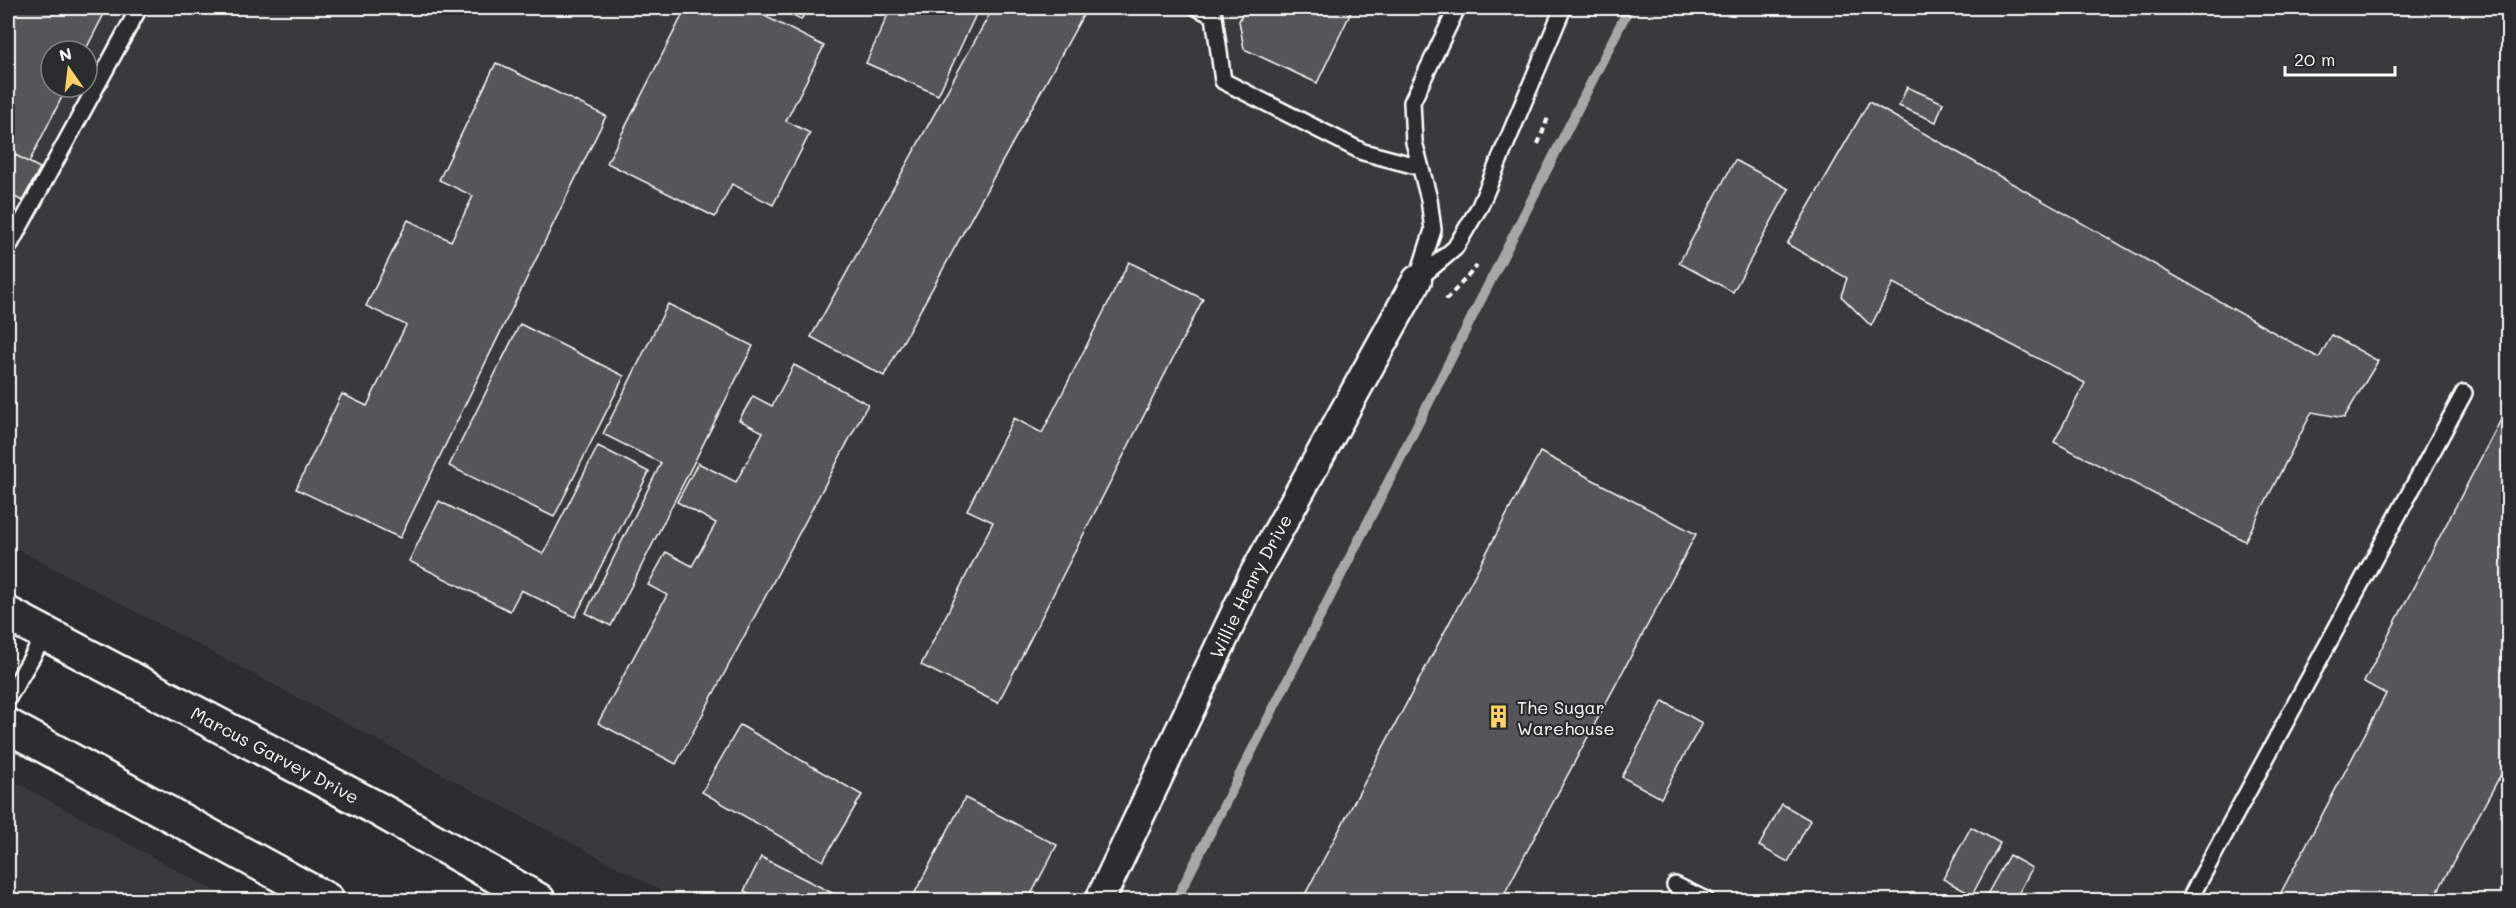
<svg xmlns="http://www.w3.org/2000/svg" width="2516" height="908" font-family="Mali,sans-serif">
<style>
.built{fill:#373a3b;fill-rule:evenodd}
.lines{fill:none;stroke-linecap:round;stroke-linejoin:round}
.stream{stroke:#a6a7a7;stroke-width:10}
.building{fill:#555758;stroke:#fff;stroke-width:1.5}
.lane-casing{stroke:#fff;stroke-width:20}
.street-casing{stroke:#fff;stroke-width:33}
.highway-casing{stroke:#fff;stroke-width:38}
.path{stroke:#fff;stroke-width:4;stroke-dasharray:6 4.5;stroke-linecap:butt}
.lane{stroke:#2a2d2e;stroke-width:15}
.street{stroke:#2a2d2e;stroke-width:28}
.highway{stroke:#2a2d2e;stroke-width:33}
.labels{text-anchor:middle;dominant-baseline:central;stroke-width:4.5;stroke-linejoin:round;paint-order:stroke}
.street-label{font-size:18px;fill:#fff;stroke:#2a2d2e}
.poi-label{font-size:18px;fill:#fff;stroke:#2a2d2e;text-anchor:start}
</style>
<rect width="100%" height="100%" fill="#2a2d2e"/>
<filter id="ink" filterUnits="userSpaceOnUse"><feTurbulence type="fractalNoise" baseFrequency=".0167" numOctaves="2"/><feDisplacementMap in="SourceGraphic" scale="12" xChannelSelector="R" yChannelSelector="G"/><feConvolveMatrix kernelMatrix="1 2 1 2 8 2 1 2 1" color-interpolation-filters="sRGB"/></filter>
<g filter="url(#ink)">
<!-- built -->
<g class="built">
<path d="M 8,8 L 2508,8 L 2508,900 L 679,900 L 8,544 ZM 51,51 L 87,51 L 87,87 L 51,87 Z"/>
<path d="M 8,778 L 231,900 L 8,900 Z"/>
</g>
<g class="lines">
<!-- stream -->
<path class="stream" d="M 1176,900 L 1629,8"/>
</g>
<!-- building -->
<g class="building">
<path d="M 8,8 L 107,8 L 85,51 L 51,51 L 51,87 L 67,87 L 13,194 L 8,191 Z"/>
<path d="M 686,8 L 749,8 L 824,46 L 786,121 L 810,133 L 773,205 L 732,184 L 715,217 L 607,163 Z"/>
<path d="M 777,8 L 807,8 L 801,20 Z"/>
<path d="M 891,8 L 979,8 L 938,95 L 866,63 Z"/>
<path d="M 993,8 L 1087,8 L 884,376 L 811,337 Z"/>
<path d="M 1245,8 L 1353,8 L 1317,83 L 1244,49 L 1239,21 Z"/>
<path d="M 496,63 L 606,116 L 400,538 L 296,489 L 342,394 L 367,406 L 406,325 L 366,306 L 408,220 L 451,241 L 473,196 L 439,180 Z"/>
<path d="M 1907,87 L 1943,103 L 1936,122 L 1899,106 Z"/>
<path d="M 1869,102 L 2319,358 L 2332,335 L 2378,361 L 2344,418 L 2312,412 L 2245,541 L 2054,442 L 2085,383 L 1893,283 L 1871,326 L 1841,296 L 1847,278 L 1787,244 Z"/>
<path d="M 8,151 L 40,168 L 22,201 L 8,193 Z"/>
<path d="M 1735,160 L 1789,189 L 1733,292 L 1679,263 Z"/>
<path d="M 1129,262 L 1203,299 L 998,703 L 921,665 L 993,522 L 967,510 L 1014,418 L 1042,433 Z"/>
<path d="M 668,304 L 753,346 L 611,626 L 586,613 L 661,463 L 603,434 Z"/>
<path d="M 520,324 L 624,376 L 554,517 L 449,466 Z"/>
<path d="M 794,365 L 868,404 L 676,764 L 598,723 L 667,595 L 648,585 L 666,552 L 692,566 L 716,523 L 677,502 L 698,463 L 736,482 L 763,432 L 739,420 L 753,396 L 772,406 Z"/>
<path d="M 2508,406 L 2508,761 L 2433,900 L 2277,900 L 2386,694 L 2364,682 Z"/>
<path d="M 598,446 L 649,472 L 575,617 L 521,590 L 510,611 L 409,561 L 439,501 L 543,554 Z"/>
<path d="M 1540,452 L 1696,534 L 1501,900 L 1302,900 Z"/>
<path d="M 1663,701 L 1702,723 L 1661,798 L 1622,777 Z"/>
<path d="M 740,725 L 862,795 L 823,861 L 702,792 Z"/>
<path d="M 965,798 L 1057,845 L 1028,900 L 911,900 Z"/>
<path d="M 1782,804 L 1810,820 L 1788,862 L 1759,846 Z"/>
<path d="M 1971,827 L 2000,843 L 1972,895 L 1943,879 Z"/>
<path d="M 2009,855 L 2032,868 L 2015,900 L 1984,900 Z"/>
<path d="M 761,857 L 846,900 L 764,900 L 744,891 Z"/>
</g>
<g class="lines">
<defs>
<g id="lane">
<path d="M 1198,8 L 1214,16 L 1223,81 L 1363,152 L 1420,167"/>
<path d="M 8,248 L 139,8"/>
<path d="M 1417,280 L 1455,248 L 1480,206 L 1563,8"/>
<path d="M 1417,280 L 1433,230 L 1429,199 L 1414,142 L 1412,102 L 1457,8"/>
<path d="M 8,698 L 46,633"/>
<path d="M 1675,885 L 1706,900"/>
<path d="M 2189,900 L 2464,393"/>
</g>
<g id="street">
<path id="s1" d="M 1100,900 L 1252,578 L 1417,280"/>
</g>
<g id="highway">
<path id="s2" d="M 8,614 L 378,809 L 538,900"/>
<path d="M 8,726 L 327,900"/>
</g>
</defs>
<!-- lane casing -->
<use href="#lane" class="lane-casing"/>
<!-- street casing -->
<use href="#street" class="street-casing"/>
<!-- highway casing -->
<use href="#highway" class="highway-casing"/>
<!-- path -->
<g class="path">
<path d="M 1538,144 L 1549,115"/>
<path d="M 1446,300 L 1477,266"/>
</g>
<!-- lane -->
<use href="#lane" class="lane"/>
<!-- street -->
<use href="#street" class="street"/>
<!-- highway -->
<use href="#highway" class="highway"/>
</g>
</g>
<!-- icons -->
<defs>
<symbol id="building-bare" viewBox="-9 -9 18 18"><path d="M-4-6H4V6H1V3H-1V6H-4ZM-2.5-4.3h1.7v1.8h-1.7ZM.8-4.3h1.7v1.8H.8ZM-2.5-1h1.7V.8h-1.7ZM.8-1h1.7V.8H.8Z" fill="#ffd166" stroke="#2a2d2e" stroke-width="2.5" paint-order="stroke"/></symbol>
</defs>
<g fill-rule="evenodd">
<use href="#building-bare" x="1482" y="700" width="33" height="33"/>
</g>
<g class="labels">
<!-- street labels -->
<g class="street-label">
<text stroke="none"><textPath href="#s1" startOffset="348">Willie Henry Drive</textPath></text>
<text stroke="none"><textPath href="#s2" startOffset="302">Marcus Garvey Drive</textPath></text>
</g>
<!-- poi labels -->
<g class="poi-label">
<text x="1517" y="707">The Sugar<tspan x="1517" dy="21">Warehouse</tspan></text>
</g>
</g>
<!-- margin -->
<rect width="2516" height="908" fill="none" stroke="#2a2d2e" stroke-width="30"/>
<rect x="15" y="15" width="2486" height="878" fill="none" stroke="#fff" stroke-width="2" filter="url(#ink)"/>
<!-- north arrow -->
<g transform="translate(69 69) rotate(346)"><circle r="28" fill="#2a2d2e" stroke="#7f8182" stroke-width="1.5"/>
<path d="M0-4.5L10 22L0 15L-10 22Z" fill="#ffd166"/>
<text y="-9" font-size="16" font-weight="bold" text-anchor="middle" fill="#ffffff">N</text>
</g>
<!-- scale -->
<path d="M2285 66v9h110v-9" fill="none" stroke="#ffffff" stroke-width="3"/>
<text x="2294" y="66" font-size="18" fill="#ffffff" stroke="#2a2d2e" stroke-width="4.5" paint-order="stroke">20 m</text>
</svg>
